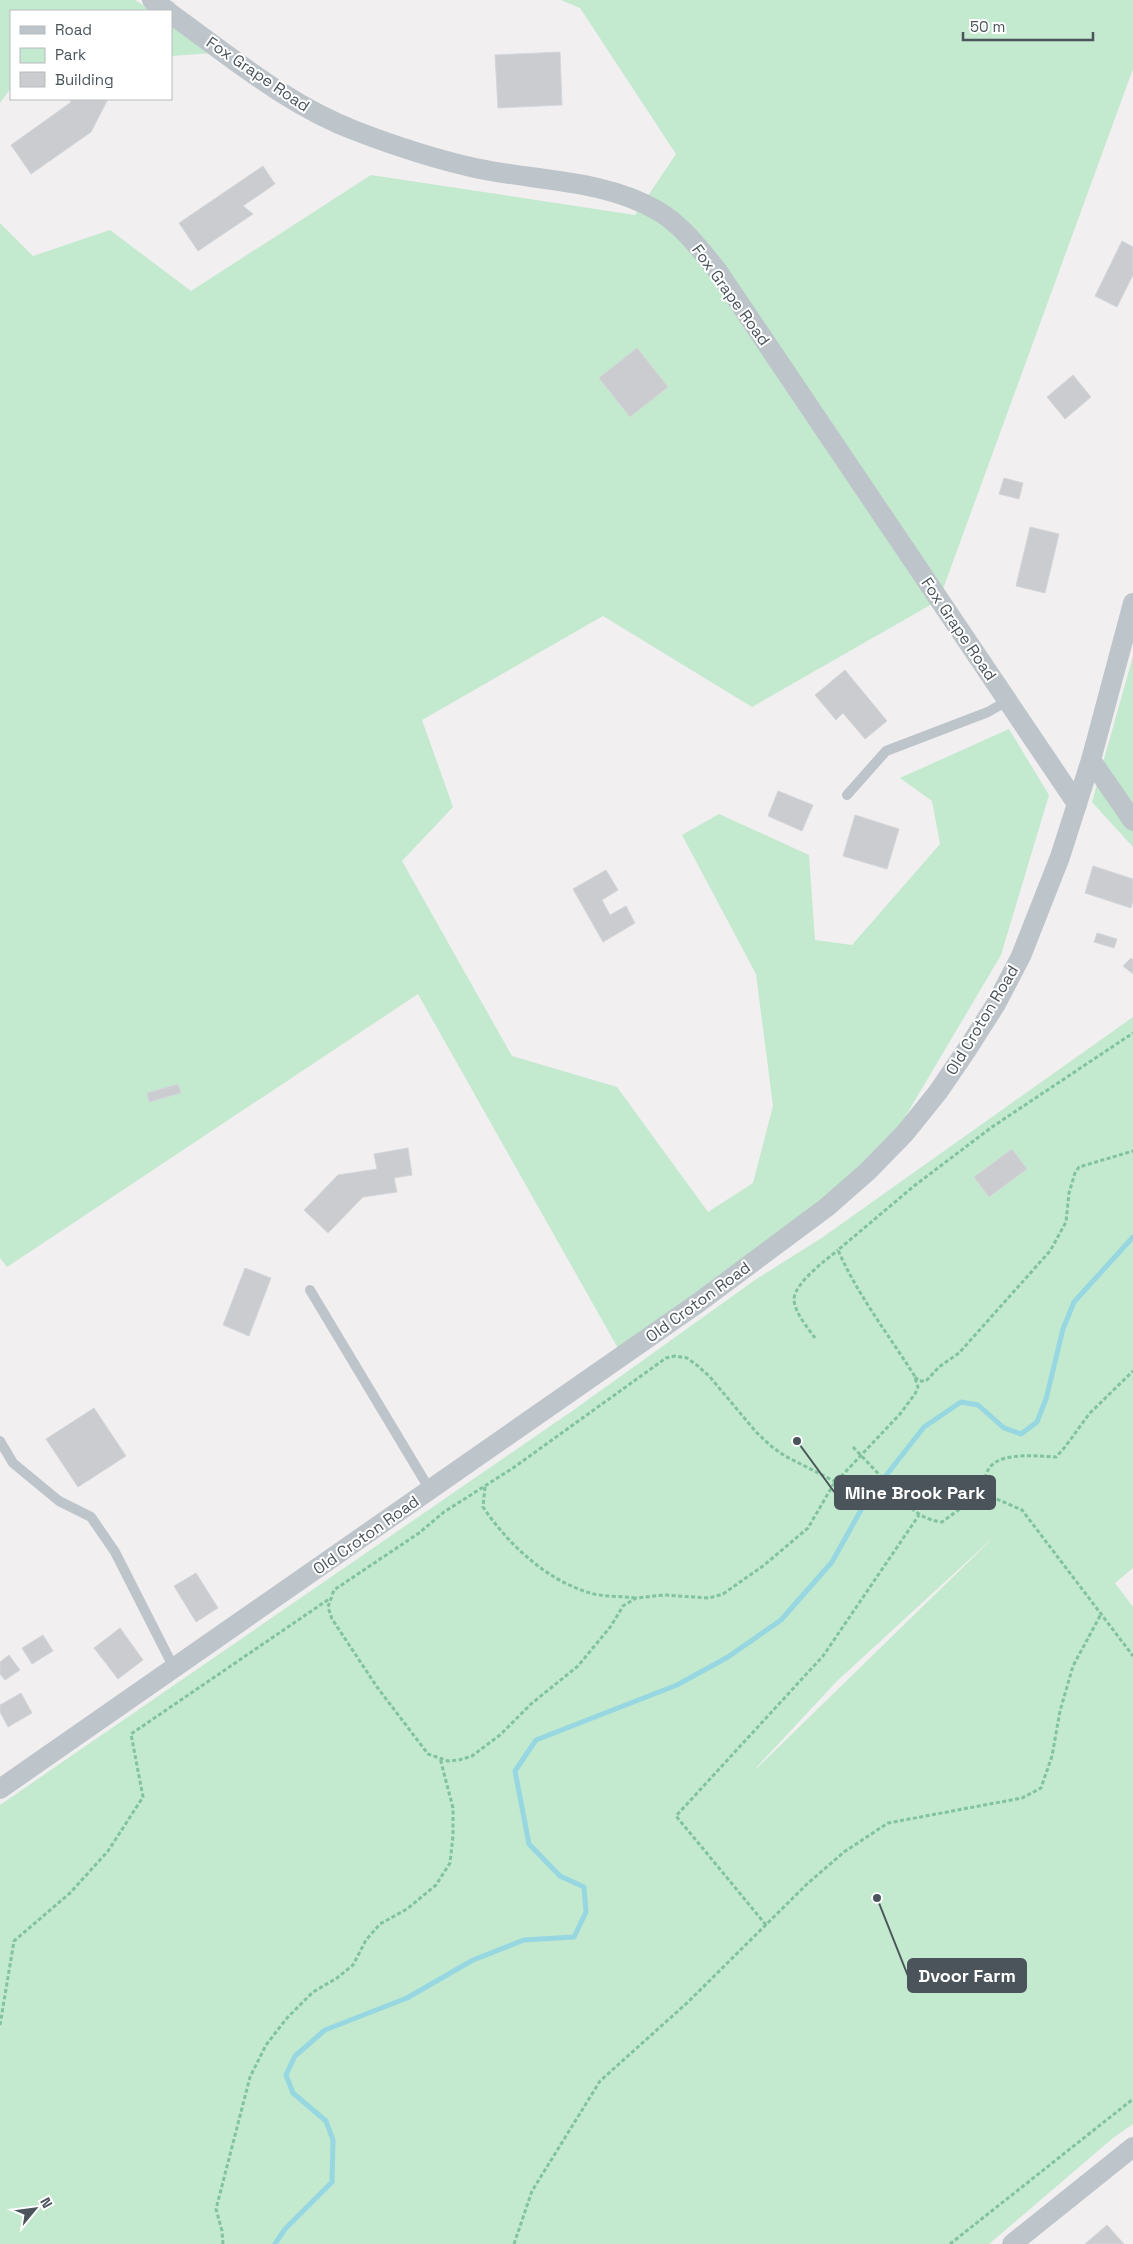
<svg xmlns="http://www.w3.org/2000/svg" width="1133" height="2244" font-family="'Space Grotesk',sans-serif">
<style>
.green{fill:#c3e9cf;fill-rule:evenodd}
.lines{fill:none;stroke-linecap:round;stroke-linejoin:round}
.stream{stroke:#96d7e1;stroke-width:5}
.building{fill:#caccd0;stroke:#d4d6da}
.path{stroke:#80c39d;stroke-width:3;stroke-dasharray:4 2.5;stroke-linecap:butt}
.lane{stroke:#bdc4ca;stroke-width:10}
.street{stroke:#bdc4ca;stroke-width:20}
.labels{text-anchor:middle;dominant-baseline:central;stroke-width:4;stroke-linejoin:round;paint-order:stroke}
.street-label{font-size:16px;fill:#4a545a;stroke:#fff}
.leader{fill:none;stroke:#4a545a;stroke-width:2}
.callout-dot{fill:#4a545a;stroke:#fff;stroke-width:2}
.callout{fill:#4a545a;stroke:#4a545a;stroke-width:2}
.callout-label{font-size:18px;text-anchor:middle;font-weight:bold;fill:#fff}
</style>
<rect width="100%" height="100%" fill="#f1eff0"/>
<!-- green -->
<g class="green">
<path d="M 0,0 L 135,0 L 152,11 L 11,11 L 11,88 L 0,103 Z"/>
<path d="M 561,0 L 1133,0 L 1133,69 L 939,600 L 752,707 L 603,616 L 422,720 L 453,807 L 402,861 L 512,1056 L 617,1087 L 708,1212 L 753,1183 L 773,1106 L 756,974 L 682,835 L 719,814 L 809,855 L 815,940 L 852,945 L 940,844 L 932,801 L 900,778 L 1009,729 L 1049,795 L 1001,955 L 879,1161 L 619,1350 L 418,994 L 7,1267 L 0,1258 L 0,223 L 33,256 L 110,230 L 191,291 L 371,175 L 635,215 L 676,154 L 580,8 Z"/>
<path d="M 171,24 L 213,53 L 171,56 Z"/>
<path d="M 1133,656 L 1133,847 L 1092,802 Z"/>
<path d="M 1133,1017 L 1133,1568 L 1115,1583 L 1133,1607 L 1133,2124 L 1113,2138 L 989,2244 L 0,2244 L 0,1805 L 575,1409 L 755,1280 L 823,1237 ZM 997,1534 L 757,1768 L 756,1768 L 837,1681 Z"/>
</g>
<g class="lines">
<!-- stream -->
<path class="stream" d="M 275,2244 L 285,2229 L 332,2182 L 333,2140 L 326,2121 L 293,2093 L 286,2075 L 295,2056 L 325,2030 L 407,1998 L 473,1960 L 524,1940 L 574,1937 L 586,1912 L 584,1887 L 560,1876 L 529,1844 L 515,1771 L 536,1740 L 677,1685 L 728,1657 L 781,1620 L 832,1562 L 866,1501 L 924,1427 L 961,1402 L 978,1405 L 1004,1428 L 1021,1434 L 1037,1422 L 1046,1399 L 1063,1329 L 1074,1302 L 1133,1237"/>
</g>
<!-- building -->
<g class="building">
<path d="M 560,52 L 562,105 L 498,108 L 495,55 Z"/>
<path d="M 72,99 L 108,99 L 91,132 L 31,174 L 11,145 L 70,103 Z"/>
<path d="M 263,166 L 275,184 L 243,206 L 253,214 L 198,251 L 179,223 Z"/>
<path d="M 1122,241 L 1133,247 L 1133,275 L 1117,307 L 1095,296 Z"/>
<path d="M 637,348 L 668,387 L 630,417 L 599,378 Z"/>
<path d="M 1073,375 L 1091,397 L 1065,419 L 1047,397 Z"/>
<path d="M 1004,478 L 1023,483 L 1019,499 L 999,494 Z"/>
<path d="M 1030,527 L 1059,534 L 1045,593 L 1016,586 Z"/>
<path d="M 845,670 L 887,721 L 865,739 L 843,713 L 836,720 L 815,695 Z"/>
<path d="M 778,791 L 813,805 L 802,831 L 768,816 Z"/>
<path d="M 855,815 L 899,829 L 887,869 L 843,856 Z"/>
<path d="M 1093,866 L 1133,879 L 1133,901 L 1131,908 L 1085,893 Z"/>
<path d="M 606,870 L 618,890 L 602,900 L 610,915 L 626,906 L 635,923 L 603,942 L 573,889 Z"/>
<path d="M 1097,933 L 1117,939 L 1114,948 L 1094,942 Z"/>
<path d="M 1131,958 L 1133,960 L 1133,974 L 1123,966 Z"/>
<path d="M 178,1084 L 181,1093 L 149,1102 L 147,1093 Z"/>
<path d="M 408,1148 L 412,1175 L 394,1178 L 397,1192 L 363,1197 L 328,1233 L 304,1210 L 338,1175 L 377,1169 L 374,1154 Z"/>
<path d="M 1012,1149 L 1027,1169 L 989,1197 L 974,1177 Z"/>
<path d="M 245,1268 L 271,1278 L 249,1336 L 223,1325 Z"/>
<path d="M 94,1408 L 126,1456 L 78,1487 L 46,1439 Z"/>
<path d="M 196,1573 L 218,1608 L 196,1622 L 174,1586 Z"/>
<path d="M 120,1628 L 143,1660 L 118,1679 L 94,1648 Z"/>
<path d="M 43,1635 L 53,1651 L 32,1664 L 22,1648 Z"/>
<path d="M 9,1655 L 20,1670 L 5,1680 L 0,1674 L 0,1662 Z"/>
<path d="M 21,1693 L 32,1713 L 8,1727 L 0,1712 L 0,1705 Z"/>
<path d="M 1107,2225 L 1124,2244 L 1085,2244 Z"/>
</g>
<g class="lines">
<!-- path -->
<g class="path">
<path d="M 815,1338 C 808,1328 795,1313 794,1300 C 794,1283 826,1260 838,1250"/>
<path d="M 915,1377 L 919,1381 L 926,1381 L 939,1367 L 959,1353 L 1050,1251 L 1066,1222 L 1069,1193 L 1075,1173 L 1079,1167 L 1133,1151"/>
<path d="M 853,1447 L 909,1506 C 920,1516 928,1520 942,1522 L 976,1497 L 992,1497 L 1022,1510 L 1133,1656"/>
<path d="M 836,1482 L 785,1456 L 771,1446 L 756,1432 L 710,1377 L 698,1366 L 687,1358 L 675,1356 L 666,1358 L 513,1468 L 444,1512 L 419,1533 L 334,1590 L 328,1607 L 332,1619 L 377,1687 L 428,1754 L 448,1761 L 459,1760 L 472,1756 L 500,1735 L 531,1704 L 578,1666 L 611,1626 L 623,1606 L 636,1598 L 664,1595 L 709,1598 L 723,1594 L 763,1566 L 808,1528 L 833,1485 L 900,1414 L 915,1394 L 918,1387 L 914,1375 C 888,1334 857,1294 838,1250 L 914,1186 L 992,1127 L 1133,1033"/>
<path d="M 485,1487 L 483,1507 C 508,1544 546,1580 590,1593 C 604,1597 621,1596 636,1598"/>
<path d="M 980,1497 C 983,1487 984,1475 990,1467 C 1002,1452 1038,1456 1056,1457 L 1065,1447 L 1089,1414 L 1133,1371"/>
<path d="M 766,1925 L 676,1816 L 823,1656 L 919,1515"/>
<path d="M 0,2025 L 14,1941 L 70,1893 L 108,1851 L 143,1797 L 131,1734 L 329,1599"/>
<path d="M 223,2244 L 222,2231 L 216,2209 L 250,2077 L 266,2045 L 287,2018 L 313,1992 L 337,1978 L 353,1965 L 366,1940 L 380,1924 L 407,1909 L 436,1885 L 450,1863 L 453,1836 L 453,1808 L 440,1758"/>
<path d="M 514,2244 L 532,2191 L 600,2081 L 688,2002 L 807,1884 L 844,1852 L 888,1823 L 1022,1798 L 1041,1788 L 1052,1756 L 1060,1711 L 1073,1666 L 1101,1614"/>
<path d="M 950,2244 L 1133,2099"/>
</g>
<!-- lane -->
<g class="lane">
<path d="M 847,795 L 886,751 L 988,712 L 1007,701"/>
<path d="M 310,1290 L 430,1490"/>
<path d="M 0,1441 L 13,1463 L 59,1501 L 91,1517 L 115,1552 L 174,1668"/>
</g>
<!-- street -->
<g class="street">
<path d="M 152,0 L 168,11"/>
<path d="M 171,14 C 230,56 287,105 356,131 C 395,146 435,159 475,168 C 535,181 604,179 658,211 C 682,225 700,249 717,270 L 1077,804"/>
<path d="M 1091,760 L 1133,821"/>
<path d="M 0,1789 L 698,1303 L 827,1207 L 868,1171 L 905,1133 L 938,1092 L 968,1048 L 996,1004 L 1021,956 L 1060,857 L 1091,760 L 1133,603"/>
<path d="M 1012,2244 L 1133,2147"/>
</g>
</g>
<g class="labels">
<!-- street labels -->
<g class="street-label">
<text transform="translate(258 74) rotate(34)">Fox Grape Road</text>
<text transform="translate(731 295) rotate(54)">Fox Grape Road</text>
<text transform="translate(959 629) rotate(56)">Fox Grape Road</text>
<text transform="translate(982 1020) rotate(-59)">Old Croton Road</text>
<text transform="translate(698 1302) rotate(-36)">Old Croton Road</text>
<text transform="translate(366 1535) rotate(-35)">Old Croton Road</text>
</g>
</g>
<!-- callouts -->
<path class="leader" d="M797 1441L835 1493M877 1898L908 1976"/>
<g class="callout-dot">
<circle cx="797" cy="1441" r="5"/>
<circle cx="877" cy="1898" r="5"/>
</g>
<g class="callout">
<rect x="835" y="1476" width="160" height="33" rx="5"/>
<rect x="908" y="1959" width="118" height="33" rx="5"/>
</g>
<g class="callout-label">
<text x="915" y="1499">Mine Brook Park</text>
<text x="967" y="1982">Dvoor Farm</text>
</g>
<!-- legend -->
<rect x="10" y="10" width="162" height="90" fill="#ffffff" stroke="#b7bbbd"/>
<rect x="20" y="26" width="25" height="8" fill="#bdc4ca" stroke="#b7bbbd"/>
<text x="55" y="35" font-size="15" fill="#4a545a">Road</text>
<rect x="20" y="48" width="25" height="15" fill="#c3e9cf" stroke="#b7bbbd"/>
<text x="55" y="60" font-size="15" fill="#4a545a">Park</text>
<rect x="20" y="72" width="25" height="15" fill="#caccd0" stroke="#b7bbbd"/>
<text x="55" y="85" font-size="15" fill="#4a545a">Building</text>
<!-- north arrow -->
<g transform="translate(35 2209) rotate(61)" stroke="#ffffff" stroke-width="4" paint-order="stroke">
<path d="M0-4L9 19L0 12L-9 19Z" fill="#4a545a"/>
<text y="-8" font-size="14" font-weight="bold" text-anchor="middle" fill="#4a545a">N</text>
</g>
<!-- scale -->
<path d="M963 32v8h130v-8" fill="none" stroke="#4a545a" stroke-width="2.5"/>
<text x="970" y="32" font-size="15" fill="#4a545a" stroke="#ffffff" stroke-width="4" paint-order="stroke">50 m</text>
</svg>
